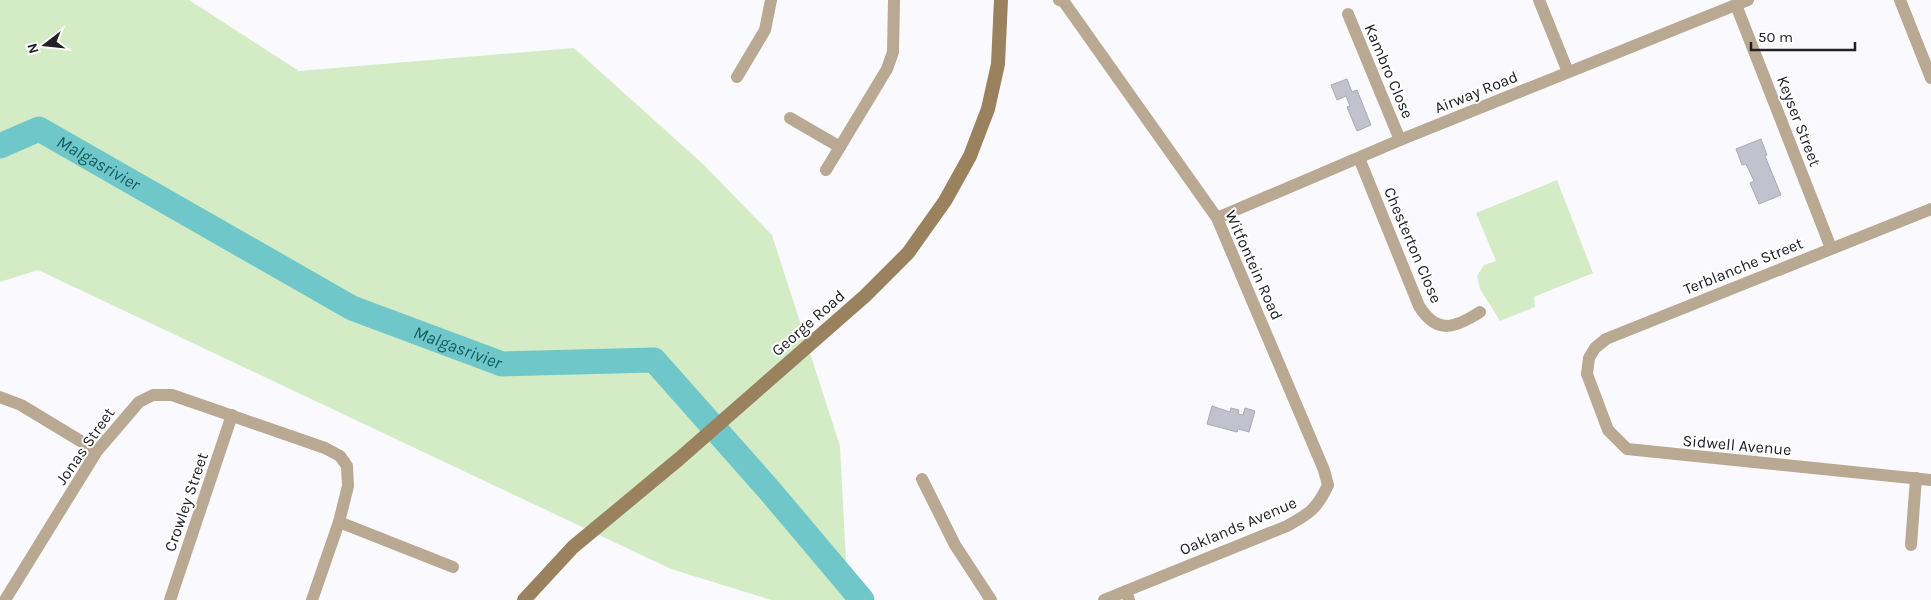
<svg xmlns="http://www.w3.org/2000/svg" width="1931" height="600" font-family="Karla,sans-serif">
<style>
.green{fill:#d3ecc6}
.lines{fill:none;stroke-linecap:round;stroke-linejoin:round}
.river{stroke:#6fc7c9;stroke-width:25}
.building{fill:#c2c2ce;stroke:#a9a9b4}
.minor{stroke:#baa992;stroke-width:12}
.secondary{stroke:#9a825f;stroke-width:14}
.labels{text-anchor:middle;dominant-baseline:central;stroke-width:4;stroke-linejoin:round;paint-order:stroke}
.street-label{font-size:16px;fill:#222126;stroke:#fff}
.water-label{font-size:18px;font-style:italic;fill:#135e60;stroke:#fff}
</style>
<rect width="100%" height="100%" fill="#fafafe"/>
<!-- green -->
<g class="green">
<path d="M 0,0 L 189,0 L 299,71 L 574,48 L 704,165 L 772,235 L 840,446 L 848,600 L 771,600 L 671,569 L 38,270 L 0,282 Z"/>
<path d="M 1557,180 L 1593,273 L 1534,297 L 1535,307 L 1500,321 L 1480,289 L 1477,276 L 1484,265 L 1496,261 L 1476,213 Z"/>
</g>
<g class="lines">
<!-- river -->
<path class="river" id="s1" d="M 0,146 L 39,129 L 352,308 L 502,364 L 654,360 L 770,491 L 862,600"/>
</g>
<!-- building -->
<g class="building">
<path d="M 1347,79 L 1352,92 L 1357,90 L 1371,125 L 1357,131 L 1347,107 L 1350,106 L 1346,96 L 1337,100 L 1331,85 Z"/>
<path d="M 1761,139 L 1767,155 L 1765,156 L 1781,195 L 1759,204 L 1750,183 L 1754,181 L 1746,164 L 1742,165 L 1736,149 Z"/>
<path d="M 1212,406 L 1230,412 L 1231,408 L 1239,410 L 1238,414 L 1243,415 L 1245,408 L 1255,411 L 1249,432 L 1238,429 L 1237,432 L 1207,424 Z"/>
</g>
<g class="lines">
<!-- minor -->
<g class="minor">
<path d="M 1059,0 L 1064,2 L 1217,218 L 1324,470 L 1328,485 C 1317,509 1309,514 1287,526 L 1126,591"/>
<path d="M 1539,0 L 1568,72"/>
<path d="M 1900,0 L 1931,78"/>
<path d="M 1736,5 L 1831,248"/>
<path d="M 1348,14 L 1400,140"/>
<path d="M 737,77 L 765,30 L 771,0"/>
<path d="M 790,118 L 840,147"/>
<path d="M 1359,158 L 1419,306 C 1437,335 1455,328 1480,312"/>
<path d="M 826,170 L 887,69 L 893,52 L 894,0"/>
<path d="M 1931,209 L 1606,339 L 1595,348 L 1589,358 L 1587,374 L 1608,430 L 1627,449 L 1931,480"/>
<path d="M 1217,218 L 1400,140 L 1748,0"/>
<path d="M 0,397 L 21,405 L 97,451"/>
<path d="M 922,479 L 955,545 L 991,600"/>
<path d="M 339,522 L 453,567"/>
<path d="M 1911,545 L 1916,478"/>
<path d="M 5,600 L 97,451 L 139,402 L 153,395 L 172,395 L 325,448 L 340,456 L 347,466 L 348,486 L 339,522 L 312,600"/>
<path d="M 170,600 L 232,415"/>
<path d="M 1104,600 L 1126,591 L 1129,600"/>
</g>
<!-- secondary -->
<path class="secondary" d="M 524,600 L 573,547 L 679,459 L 865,296 L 908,253 L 945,201 L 970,156 L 988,109 L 998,64 L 1001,0"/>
</g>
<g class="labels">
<!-- street labels -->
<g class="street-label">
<text transform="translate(1389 71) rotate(67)">Kambro Close</text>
<text transform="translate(1476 92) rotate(-22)">Airway Road</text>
<text transform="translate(1799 121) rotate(69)">Keyser Street</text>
<text transform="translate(1413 245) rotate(67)">Chesterton Close</text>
<text transform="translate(1254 265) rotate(66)">Witfontein Road</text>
<text transform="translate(1743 266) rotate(-22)">Terblanche Street</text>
<text transform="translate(808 323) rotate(-41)">George Road</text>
<text transform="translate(1737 445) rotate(5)">Sidwell Avenue</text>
<text transform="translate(85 446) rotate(-55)">Jonas Street</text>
<text transform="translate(186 502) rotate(-71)">Crowley Street</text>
<text transform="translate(1238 526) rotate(-23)">Oaklands Avenue</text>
</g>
<!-- water labels -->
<g class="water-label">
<text stroke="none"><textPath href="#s1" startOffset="111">Malgasrivier</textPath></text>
<text stroke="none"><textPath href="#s1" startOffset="516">Malgasrivier</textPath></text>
</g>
</g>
<!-- north arrow -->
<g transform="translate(45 45) rotate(254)" stroke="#ffffff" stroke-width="4" paint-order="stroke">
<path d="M0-4L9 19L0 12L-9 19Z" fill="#222126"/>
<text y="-8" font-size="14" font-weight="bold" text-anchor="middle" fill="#222126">N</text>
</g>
<!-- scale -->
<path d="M1751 42v8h104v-8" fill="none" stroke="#222126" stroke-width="2.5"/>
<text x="1758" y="42" font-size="15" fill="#222126" stroke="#ffffff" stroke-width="4" paint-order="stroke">50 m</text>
</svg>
